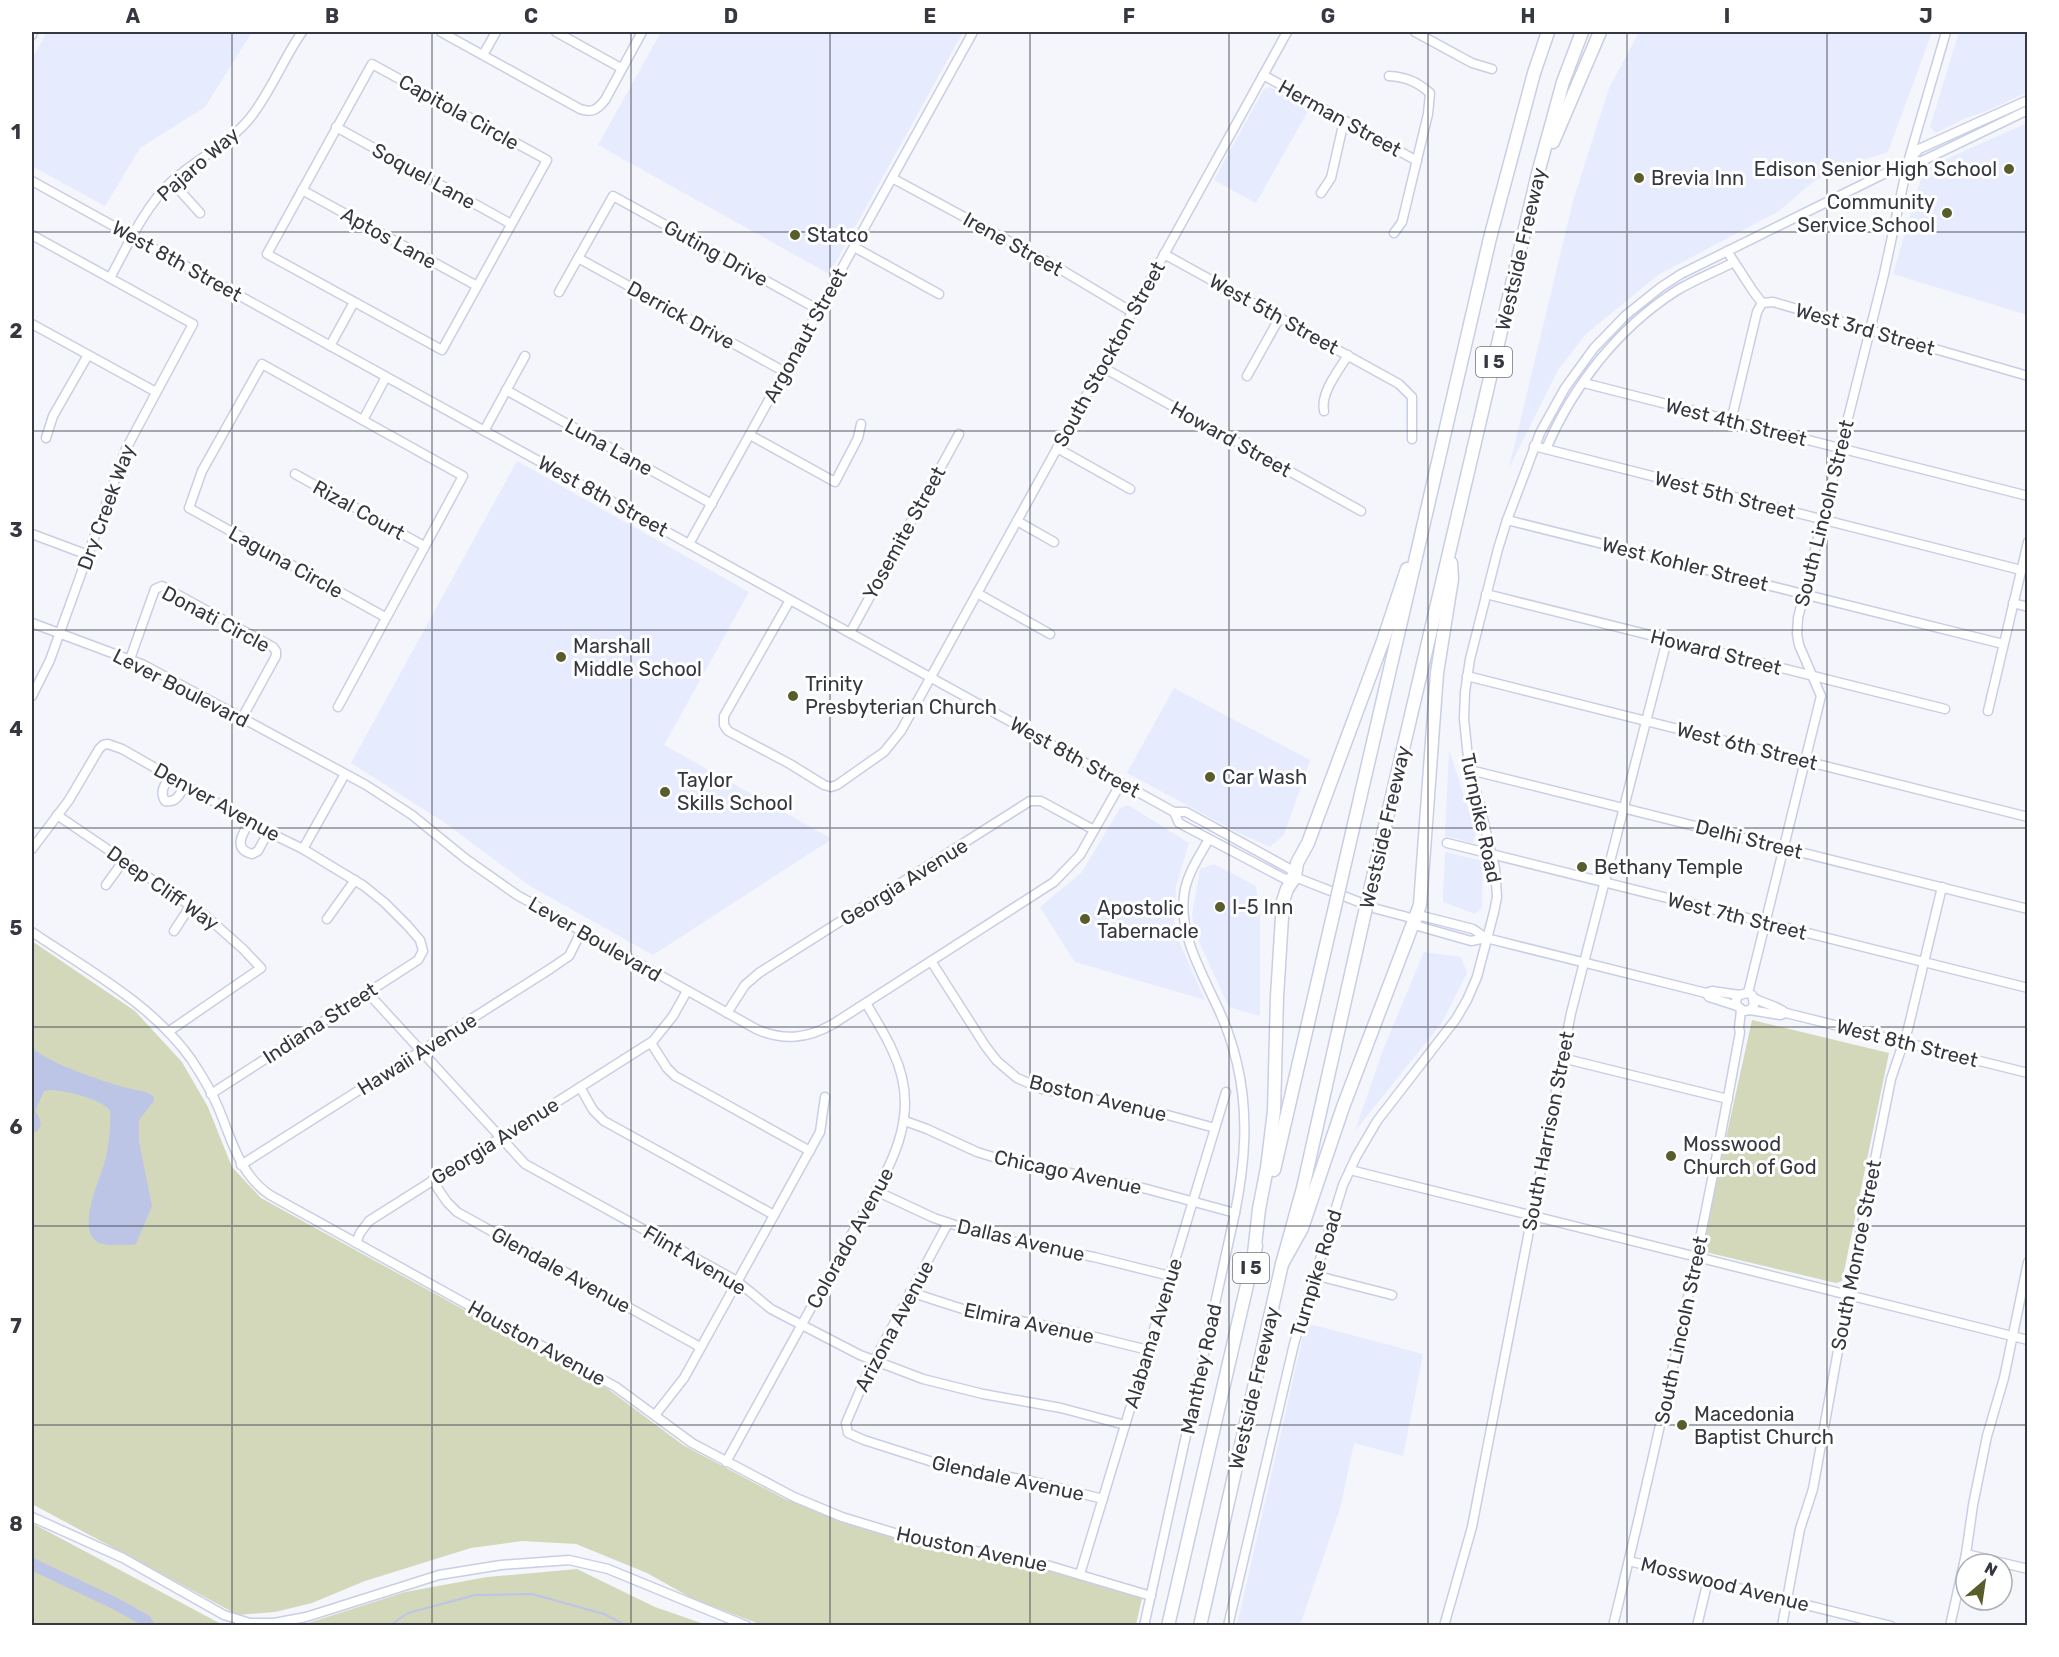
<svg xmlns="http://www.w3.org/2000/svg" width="2059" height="1657" font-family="Rubik,sans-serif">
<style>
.built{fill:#e6ebfe}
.green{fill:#d4d8bb}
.water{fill:#bdc5e6}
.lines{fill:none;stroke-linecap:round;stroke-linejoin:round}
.stream{stroke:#bdc5e6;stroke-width:2}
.river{stroke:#bdc5e6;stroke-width:12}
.minor-casing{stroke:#c8cee6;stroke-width:11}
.highway-casing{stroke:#c8cee6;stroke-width:15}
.minor{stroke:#fff;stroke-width:8}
.highway{stroke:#fff;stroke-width:12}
.highway-bridge-casing{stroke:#c8cee6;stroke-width:15;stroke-linecap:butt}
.highway-bridge{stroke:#fff;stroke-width:12}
.grid{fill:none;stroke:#353741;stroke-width:1.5;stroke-opacity:0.55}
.poi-dot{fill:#585d2b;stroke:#fff;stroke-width:2}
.labels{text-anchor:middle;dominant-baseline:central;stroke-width:6;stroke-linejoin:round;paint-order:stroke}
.shield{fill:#fff;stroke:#72737a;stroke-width:1.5}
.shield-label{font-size:18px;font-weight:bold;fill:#353741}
.street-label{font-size:20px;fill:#353741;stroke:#fff}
.poi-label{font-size:20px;fill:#353741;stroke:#fff;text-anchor:start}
.neatline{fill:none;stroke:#353741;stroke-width:2}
.grid-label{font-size:20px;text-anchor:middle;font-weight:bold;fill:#353741}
</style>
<rect width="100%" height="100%" fill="#f5f6fb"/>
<!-- built -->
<g class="built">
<path d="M 47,32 L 252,32 L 205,107 L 140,148 L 105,206 L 32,166 L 32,59 Z"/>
<path d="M 661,32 L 963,32 L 829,274 L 598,145 Z"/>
<path d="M 1639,32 L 1932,32 L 1888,152 L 1856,162 L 1814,181 L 1779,211 L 1658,275 L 1586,334 L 1558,370 L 1509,468 L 1573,201 L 1609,88 Z"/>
<path d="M 1959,32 L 2027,32 L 2027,92 L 1987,111 L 1966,118 L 1936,133 L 1930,127 Z"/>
<path d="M 1270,87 L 1309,109 L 1256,203 L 1214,180 L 1264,89 Z"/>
<path d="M 2027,123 L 2027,315 L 1893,274 L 1924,169 Z"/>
<path d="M 517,461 L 749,592 L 664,745 L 832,839 L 653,955 L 530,886 L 445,823 L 351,763 Z"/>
<path d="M 1174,688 L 1310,760 L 1284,835 L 1270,847 L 1237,832 L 1127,773 Z"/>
<path d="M 1449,750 L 1476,832 L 1473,843 L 1445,836 Z"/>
<path d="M 1128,805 L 1189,843 L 1176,886 L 1174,920 L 1180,944 L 1205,1000 L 1075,962 L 1040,907 L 1082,872 L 1120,808 Z"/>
<path d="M 1445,852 L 1483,861 L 1482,907 L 1475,914 L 1443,902 Z"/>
<path d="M 1214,864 L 1256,886 L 1260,916 L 1260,1016 L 1229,1007 L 1196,935 L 1192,915 L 1200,869 Z"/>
<path d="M 1424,952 L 1461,957 L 1467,973 L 1443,1021 L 1355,1131 L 1383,1050 Z"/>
<path d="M 1306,1323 L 1423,1354 L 1403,1456 L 1354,1443 L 1340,1509 L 1300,1625 L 1237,1625 Z"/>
</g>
<!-- green -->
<g class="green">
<path d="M 32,941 L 135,1011 L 182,1062 L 208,1107 L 232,1167 L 261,1198 L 608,1389 L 683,1445 L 785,1499 L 903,1540 L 1042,1568 L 1142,1598 L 1136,1625 L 762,1625 L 693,1599 L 647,1573 L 576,1544 L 522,1541 L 471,1548 L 365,1581 L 312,1603 L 275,1612 L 238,1615 L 32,1504 L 32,1182 L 34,1165 L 32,1158 Z"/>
<path d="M 1752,1020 L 1889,1053 L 1842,1281 L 1836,1283 L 1701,1251 Z"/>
<path d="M 32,1523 L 223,1625 L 32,1625 Z"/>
<path d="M 577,1569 L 655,1607 L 707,1625 L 302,1625 L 405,1592 L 487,1577 Z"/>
</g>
<!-- water -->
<path class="water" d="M 32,1048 C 53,1065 97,1079 123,1087 C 133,1090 147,1090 154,1097 L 154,1101 L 139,1120 L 139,1141 L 152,1206 L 136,1244 C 128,1246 122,1244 113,1245 C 68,1247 98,1185 105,1161 C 109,1144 111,1128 110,1110 C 101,1099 57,1087 44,1091 L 35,1111 C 40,1119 43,1123 38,1131 L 33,1132 L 32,1131 Z"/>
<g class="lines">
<!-- stream -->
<path class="stream" d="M 389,1626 L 408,1613 L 475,1595 L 532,1594 L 604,1614 L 627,1626"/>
<!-- river -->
<path class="river" d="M 32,1564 L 112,1602 L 145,1620 L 149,1626"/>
<defs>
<g id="minor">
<path d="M 441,32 L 580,109 C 592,113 597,110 605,100 L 642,32"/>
<path d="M 556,32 L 621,68"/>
<path d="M 1415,32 L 1472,63 L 1492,69"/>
<path d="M 32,35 L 33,32"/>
<path d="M 483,55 L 496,32"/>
<path d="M 372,64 L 547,160 L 442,350 L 267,254 Z"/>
<path d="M 1263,75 L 1417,161"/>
<path d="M 1389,76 C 1407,77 1417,82 1430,93 L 1428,114 L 1402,222 L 1394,233"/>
<path d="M 336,127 L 511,224"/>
<path d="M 1908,162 L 1922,161 L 2028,110"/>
<path d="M 892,178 L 1055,266 L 1132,312"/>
<path d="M 32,181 L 1174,812 L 1186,812 L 1290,869 L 1295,877 L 1305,881 L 1377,909 L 1415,919 L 1422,916 L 1473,929 L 1486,938 L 1706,993 L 1712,991 L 1739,995 L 1748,993"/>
<path d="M 172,182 L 200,213"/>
<path d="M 302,190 L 477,286"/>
<path d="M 1321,193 L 1331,178 L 1344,121"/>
<path d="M 32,235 L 193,324 L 126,449 L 50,660 L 32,696"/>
<path d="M 854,247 L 939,294"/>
<path d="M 1727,251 L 1753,291 L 1762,303 L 1773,302 L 2028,376"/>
<path d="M 1164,254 L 1399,384 L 1412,397 L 1412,439"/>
<path d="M 578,258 L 785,372"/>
<path d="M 110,278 C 128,245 144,208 171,182 C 196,159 228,145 250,118 C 271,92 283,59 302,32"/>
<path d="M 559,292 L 613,196 L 819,310"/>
<path d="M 32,324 L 156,392"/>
<path d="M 330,346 L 354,302"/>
<path d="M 1102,367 L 1361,511"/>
<path d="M 1247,376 L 1280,317"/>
<path d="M 1584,383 L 2028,496"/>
<path d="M 506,390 L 712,504"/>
<path d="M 1324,411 C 1320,393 1339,370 1348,355"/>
<path d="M 363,420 L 386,377"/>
<path d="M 1731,421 L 1757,312 L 1762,303"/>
<path d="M 484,431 L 525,356"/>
<path d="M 750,435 L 835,482 L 858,438 L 861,424"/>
<path d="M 46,438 L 53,416 L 88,355"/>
<path d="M 1534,446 L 2021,570"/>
<path d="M 1057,448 L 1130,489"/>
<path d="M 1546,449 C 1573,386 1618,328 1676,291 C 1694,280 1715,272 1734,262"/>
<path d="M 295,474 L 424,546"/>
<path d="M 1507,520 L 2003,644"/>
<path d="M 1017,521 L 1054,542"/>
<path d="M 32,534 L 88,555"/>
<path d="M 689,544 L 973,32"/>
<path d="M 977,593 L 1050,634"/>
<path d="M 1486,594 L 1945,709"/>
<path d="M 790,600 L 724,716 L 724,725 L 728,731 L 790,764 L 824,785 L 831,787 L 837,785 L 884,752 L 901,731 L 1287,32"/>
<path d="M 2013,603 L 2028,607"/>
<path d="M 32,623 L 144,665 L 366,785 L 412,815 L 466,859 L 517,895 L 756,1029 C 783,1041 807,1039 833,1024 L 1054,882 L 1080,855 L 1121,783"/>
<path d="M 850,633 L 959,434"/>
<path d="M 130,659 L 155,589 L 162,586 L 273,647 L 276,651 L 276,656 L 242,718"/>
<path d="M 1467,676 L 2028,817"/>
<path d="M 338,707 L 463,476 L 262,364 L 202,471 L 189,508 L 385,617"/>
<path d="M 1988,711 L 2028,542"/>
<path d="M 1470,770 L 2028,909"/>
<path d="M 170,776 C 165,785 159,791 165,801 C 177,803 180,794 185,785"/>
<path d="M 1174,812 L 1179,823 L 1285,879 L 1295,877"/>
<path d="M 57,815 L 207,917 L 243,949 L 261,968 L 168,1032"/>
<path d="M 250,821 C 243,833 232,849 252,854 L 258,851 L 268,832"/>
<path d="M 1447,843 L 2028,988"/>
<path d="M 32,849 L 69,800 L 99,749 L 103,745 L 108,744 L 122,749 L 268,832 L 303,849 L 364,886 L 385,903 L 407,925 L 420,940 L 423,951 L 418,960 L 211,1094"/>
<path d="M 303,849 L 345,774"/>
<path d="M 106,885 L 124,860"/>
<path d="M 327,919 L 355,880"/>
<path d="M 1415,919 L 1418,926 L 1471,941 L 1486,938"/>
<path d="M 174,931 L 191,905"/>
<path d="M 32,932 C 88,970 151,1003 191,1059 C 201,1074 211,1090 218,1107 C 232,1140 239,1174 270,1195 L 616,1387 L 692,1443 L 794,1497 L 842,1517 L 911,1538 L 1050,1566 L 1151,1596"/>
<path d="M 931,961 L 986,1047 L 997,1061 L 1017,1078 L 1042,1089 L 1153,1111 L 1215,1128"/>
<path d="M 367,992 L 525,1164 L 737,1281 L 771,1309 L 860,1355 L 923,1379 L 983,1394 L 1061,1408 L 1125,1425"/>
<path d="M 1706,993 L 1709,997 L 1737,1006"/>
<path d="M 1748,993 L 1821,696 L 1799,645 L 1797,634 L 1798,618 L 1884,274 L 1908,162 L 1946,32"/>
<path d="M 1739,995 L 1736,1000 L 1737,1006 L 1744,1011 L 1750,1010 L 1754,1005 L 1752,995"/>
<path d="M 1754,998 C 1764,1004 1776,1005 1786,1013 L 2028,1073"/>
<path d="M 1750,1010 L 1780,1015 L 1786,1013"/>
<path d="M 727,1013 L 745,985 L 759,973 L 1030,801 L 1041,801 L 1094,830"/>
<path d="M 651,1043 L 667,1068 L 675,1076 L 810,1151"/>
<path d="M 1562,1058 L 1728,1099"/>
<path d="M 580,1087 L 593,1110 L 604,1121 L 774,1215"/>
<path d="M 905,1121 L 927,1129 L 977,1152 L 1006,1161 L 1132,1185 L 1235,1213"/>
<path d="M 241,1165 L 550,969 L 569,956 L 581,932"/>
<path d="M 1350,1170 L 2028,1340"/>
<path d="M 432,1180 L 447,1202 L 457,1212 L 700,1347"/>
<path d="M 876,1191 L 934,1218 L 991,1237 L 1094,1257 L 1170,1276"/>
<path d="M 948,1223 L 867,1374 L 846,1423 L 848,1433 L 864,1440 L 939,1464 L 1031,1481 L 1103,1499"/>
<path d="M 356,1243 L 360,1233 L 369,1221 L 653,1041 L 673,1016 L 687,991"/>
<path d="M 1314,1275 L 1392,1295"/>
<path d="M 910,1292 L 972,1312 L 1063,1329 L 1148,1350"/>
<path d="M 655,1415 L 684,1378 L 820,1132 L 825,1097"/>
<path d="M 726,1462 L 886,1172 C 906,1132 913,1094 893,1052 C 886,1035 875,1019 866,1003"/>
<path d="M 32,1517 L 123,1558 L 224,1615 L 250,1623 L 274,1623 L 306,1617 L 439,1575 L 501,1565 L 569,1560 L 608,1569 L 747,1626"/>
<path d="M 1966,1554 L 2028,1569"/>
<path d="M 1629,1561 L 1891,1626"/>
<path d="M 1080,1574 L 1226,1092"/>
<path d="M 1144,1626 L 1235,1213 C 1245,1163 1249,1114 1237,1063 C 1233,1047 1228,1030 1221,1015 C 1204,976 1176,933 1185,889 C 1189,871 1200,855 1209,839"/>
<path d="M 1228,1626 L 1294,1344 L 1343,1185 L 1356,1157 L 1377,1121 L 1456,1019 L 1467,1000 L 1477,977 L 1494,912 L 1497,897 L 1495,868 L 1468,758 L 1464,719 L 1465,692 L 1470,659 L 1498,549 L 1507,520 L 1540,433 L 1565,388 L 1594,348 L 1626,315 L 1661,287 L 1681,274 L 1908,162 L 1919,149 L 2028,100"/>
<path d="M 1444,1626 L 1472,1527 L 1571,1013 L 1667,640"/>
<path d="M 1613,1626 C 1661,1429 1704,1231 1740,1032 L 1739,1028 L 1741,1010"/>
<path d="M 1697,1626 L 1708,1580"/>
<path d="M 1782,1626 L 1800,1529 L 1813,1489 L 1848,1295 L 1891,1079 L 1908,1029 L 1942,887"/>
<path d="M 1950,1626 L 1966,1554 L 1973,1505 L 1987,1436 L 2004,1378 L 2028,1262"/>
</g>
<g id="highway">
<path d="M 1553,142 L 1600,32"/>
<path d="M 1345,863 L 1490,238 L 1534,73 L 1548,32"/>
<path d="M 1374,873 L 1538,173 L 1563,82 L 1582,32"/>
<path d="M 1274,1170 L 1334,911"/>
<path d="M 1254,1254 L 1259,1209 L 1267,1168 L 1274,1111 L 1277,997 L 1283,901 L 1287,889 L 1295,877 L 1297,863 L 1308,843 L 1383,641 L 1407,569"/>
<path d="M 1282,1264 L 1302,1228 L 1343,1107 L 1420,905 L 1437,673 L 1452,579 L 1451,563"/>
<path d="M 1168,1626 L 1256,1246"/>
<path d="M 1200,1626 L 1282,1264 L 1303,1188 L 1362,925"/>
</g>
</defs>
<!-- minor casing -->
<use href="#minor" class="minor-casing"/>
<!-- highway casing -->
<use href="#highway" class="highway-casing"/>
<!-- minor -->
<use href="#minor" class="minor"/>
<!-- highway -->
<use href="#highway" class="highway"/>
<defs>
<g id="highway-bridge">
<path d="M 1334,911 L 1345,863"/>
<path d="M 1362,925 L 1374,873"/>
</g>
</defs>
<!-- highway-bridge casing -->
<use href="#highway-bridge" class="highway-bridge-casing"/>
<!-- highway-bridge -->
<use href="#highway-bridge" class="highway-bridge"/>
</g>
<!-- grid -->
<path class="grid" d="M 232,32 L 232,1626M 432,32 L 432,1626M 631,32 L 631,1626M 830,32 L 830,1626M 1030,32 L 1030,1626M 1229,32 L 1229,1626M 1428,32 L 1428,1626M 1627,32 L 1627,1626M 1827,32 L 1827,1626M 32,232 L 2028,232M 32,431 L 2028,431M 32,630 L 2028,630M 32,828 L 2028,828M 32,1027 L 2028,1027M 32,1226 L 2028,1226M 32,1425 L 2028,1425"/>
<!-- markers -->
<g class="poi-dot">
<circle cx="2009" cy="169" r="6"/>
<circle cx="1639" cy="178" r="6"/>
<circle cx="1947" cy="213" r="6"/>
<circle cx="795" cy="235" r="6"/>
<circle cx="561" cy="657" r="6"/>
<circle cx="793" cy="696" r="6"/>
<circle cx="1210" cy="777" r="6"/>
<circle cx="665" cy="792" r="6"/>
<circle cx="1582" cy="867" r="6"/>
<circle cx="1220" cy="907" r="6"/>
<circle cx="1085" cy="919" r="6"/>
<circle cx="1671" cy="1156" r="6"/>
<circle cx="1682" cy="1425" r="6"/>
</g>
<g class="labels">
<!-- shield labels -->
<g class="shield">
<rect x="1476" y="347" width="36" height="30" rx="4.5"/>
<rect x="1233" y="1253" width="36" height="30" rx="4.5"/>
</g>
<g class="shield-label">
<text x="1494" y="362">I 5</text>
<text x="1251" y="1268">I 5</text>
</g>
<!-- street labels -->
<g class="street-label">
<text transform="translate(459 112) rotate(29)">Capitola Circle</text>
<text transform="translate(1340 118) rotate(29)">Herman Street</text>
<text transform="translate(198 164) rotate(-41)">Pajaro Way</text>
<text transform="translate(424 176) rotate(29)">Soquel Lane</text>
<text transform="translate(389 238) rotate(29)">Aptos Lane</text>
<text transform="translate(1013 244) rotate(29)">Irene Street</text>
<text transform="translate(1521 249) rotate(-77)">Westside Freeway</text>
<text transform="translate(716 253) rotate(29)">Guting Drive</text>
<text transform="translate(177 261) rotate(29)">West 8th Street</text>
<text transform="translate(1274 314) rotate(29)">West 5th Street</text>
<text transform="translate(681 315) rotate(29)">Derrick Drive</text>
<text transform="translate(1865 329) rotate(16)">West 3rd Street</text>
<text transform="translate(805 335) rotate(-61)">Argonaut Street</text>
<text transform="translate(1109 354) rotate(-61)">South Stockton Street</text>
<text transform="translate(1736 422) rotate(14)">West 4th Street</text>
<text transform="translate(1231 439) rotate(29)">Howard Street</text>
<text transform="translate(609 447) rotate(29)">Luna Lane</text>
<text transform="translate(1725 495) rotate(14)">West 5th Street</text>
<text transform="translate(603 496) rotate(29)">West 8th Street</text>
<text transform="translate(106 507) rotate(-70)">Dry Creek Way</text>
<text transform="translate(359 510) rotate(29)">Rizal Court</text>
<text transform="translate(1824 513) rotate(-76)">South Lincoln Street</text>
<text transform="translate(904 533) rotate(-61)">Yosemite Street</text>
<text transform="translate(286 562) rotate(29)">Laguna Circle</text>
<text transform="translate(1685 564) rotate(14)">West Kohler Street</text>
<text transform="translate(216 619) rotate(28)">Donati Circle</text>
<text transform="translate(1716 652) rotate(14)">Howard Street</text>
<text transform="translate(181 688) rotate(27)">Lever Boulevard</text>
<text transform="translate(1747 746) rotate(14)">West 6th Street</text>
<text transform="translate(1075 757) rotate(29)">West 8th Street</text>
<text transform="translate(217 802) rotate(29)">Denver Avenue</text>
<text transform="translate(1481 818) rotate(78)">Turnpike Road</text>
<text transform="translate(1385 827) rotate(-77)">Westside Freeway</text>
<text transform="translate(1749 839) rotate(14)">Delhi Street</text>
<text transform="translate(904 882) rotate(-32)">Georgia Avenue</text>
<text transform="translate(163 888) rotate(35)">Deep Cliff Way</text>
<text transform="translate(1737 916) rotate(14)">West 7th Street</text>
<text transform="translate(595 939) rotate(30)">Lever Boulevard</text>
<text transform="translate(320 1023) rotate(-33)">Indiana Street</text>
<text transform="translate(1907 1043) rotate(14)">West 8th Street</text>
<text transform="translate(417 1054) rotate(-32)">Hawaii Avenue</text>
<text transform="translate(1098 1098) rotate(14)">Boston Avenue</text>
<text transform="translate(1548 1131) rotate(-79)">South Harrison Street</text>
<text transform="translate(495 1141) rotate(-32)">Georgia Avenue</text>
<text transform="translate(1068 1172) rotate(12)">Chicago Avenue</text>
<text transform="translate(850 1238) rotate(-61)">Colorado Avenue</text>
<text transform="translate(1021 1240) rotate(13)">Dallas Avenue</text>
<text transform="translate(1856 1255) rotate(-79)">South Monroe Street</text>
<text transform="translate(695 1260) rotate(31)">Flint Avenue</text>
<text transform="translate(561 1270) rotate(29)">Glendale Avenue</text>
<text transform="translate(1316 1273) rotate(-73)">Turnpike Road</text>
<text transform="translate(1029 1323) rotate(12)">Elmira Avenue</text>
<text transform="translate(894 1326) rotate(-62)">Arizona Avenue</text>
<text transform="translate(1681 1330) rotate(-78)">South Lincoln Street</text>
<text transform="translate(1153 1333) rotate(-73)">Alabama Avenue</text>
<text transform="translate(537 1343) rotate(29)">Houston Avenue</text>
<text transform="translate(1201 1369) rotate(-78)">Manthey Road</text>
<text transform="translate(1254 1388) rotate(-77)">Westside Freeway</text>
<text transform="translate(1008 1478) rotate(12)">Glendale Avenue</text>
<text transform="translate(972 1549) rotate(12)">Houston Avenue</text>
<text transform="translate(1725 1584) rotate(14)">Mosswood Avenue</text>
</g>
<!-- poi labels -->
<g class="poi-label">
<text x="1997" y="169" text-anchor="end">Edison Senior High School</text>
<text x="1651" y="178">Brevia Inn</text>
<text x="1935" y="202" text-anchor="end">Community<tspan x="1935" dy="23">Service School</tspan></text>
<text x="807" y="235">Statco</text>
<text x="573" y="646">Marshall<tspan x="573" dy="23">Middle School</tspan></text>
<text x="805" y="684">Trinity<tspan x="805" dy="23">Presbyterian Church</tspan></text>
<text x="1222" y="777">Car Wash</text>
<text x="677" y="780">Taylor<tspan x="677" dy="23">Skills School</tspan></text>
<text x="1594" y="867">Bethany Temple</text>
<text x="1232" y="907">I-5 Inn</text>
<text x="1097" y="908">Apostolic<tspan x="1097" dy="23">Tabernacle</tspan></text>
<text x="1683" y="1144">Mosswood<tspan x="1683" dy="23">Church of God</tspan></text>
<text x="1694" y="1414">Macedonia<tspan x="1694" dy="23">Baptist Church</tspan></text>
</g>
</g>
<!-- border -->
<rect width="2059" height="1657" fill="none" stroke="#ffffff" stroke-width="66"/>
<!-- north arrow -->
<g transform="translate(1984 1582) rotate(29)"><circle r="28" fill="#ffffff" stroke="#aeafb3" stroke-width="1.5"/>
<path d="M0-4.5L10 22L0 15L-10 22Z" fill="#585d2b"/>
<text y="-9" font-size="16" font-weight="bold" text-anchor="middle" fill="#353741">N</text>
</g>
<rect x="33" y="33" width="1993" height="1591" class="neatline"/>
<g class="grid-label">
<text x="133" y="23">A</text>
<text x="332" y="23">B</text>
<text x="531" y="23">C</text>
<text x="731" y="23">D</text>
<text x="930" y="23">E</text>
<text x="1129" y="23">F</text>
<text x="1328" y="23">G</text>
<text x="1528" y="23">H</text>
<text x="1727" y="23">I</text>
<text x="1926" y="23">J</text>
<text x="16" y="139">1</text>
<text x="16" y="338">2</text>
<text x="16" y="537">3</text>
<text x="16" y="736">4</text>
<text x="16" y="935">5</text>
<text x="16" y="1134">6</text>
<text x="16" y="1333">7</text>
<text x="16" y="1531">8</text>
</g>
</svg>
